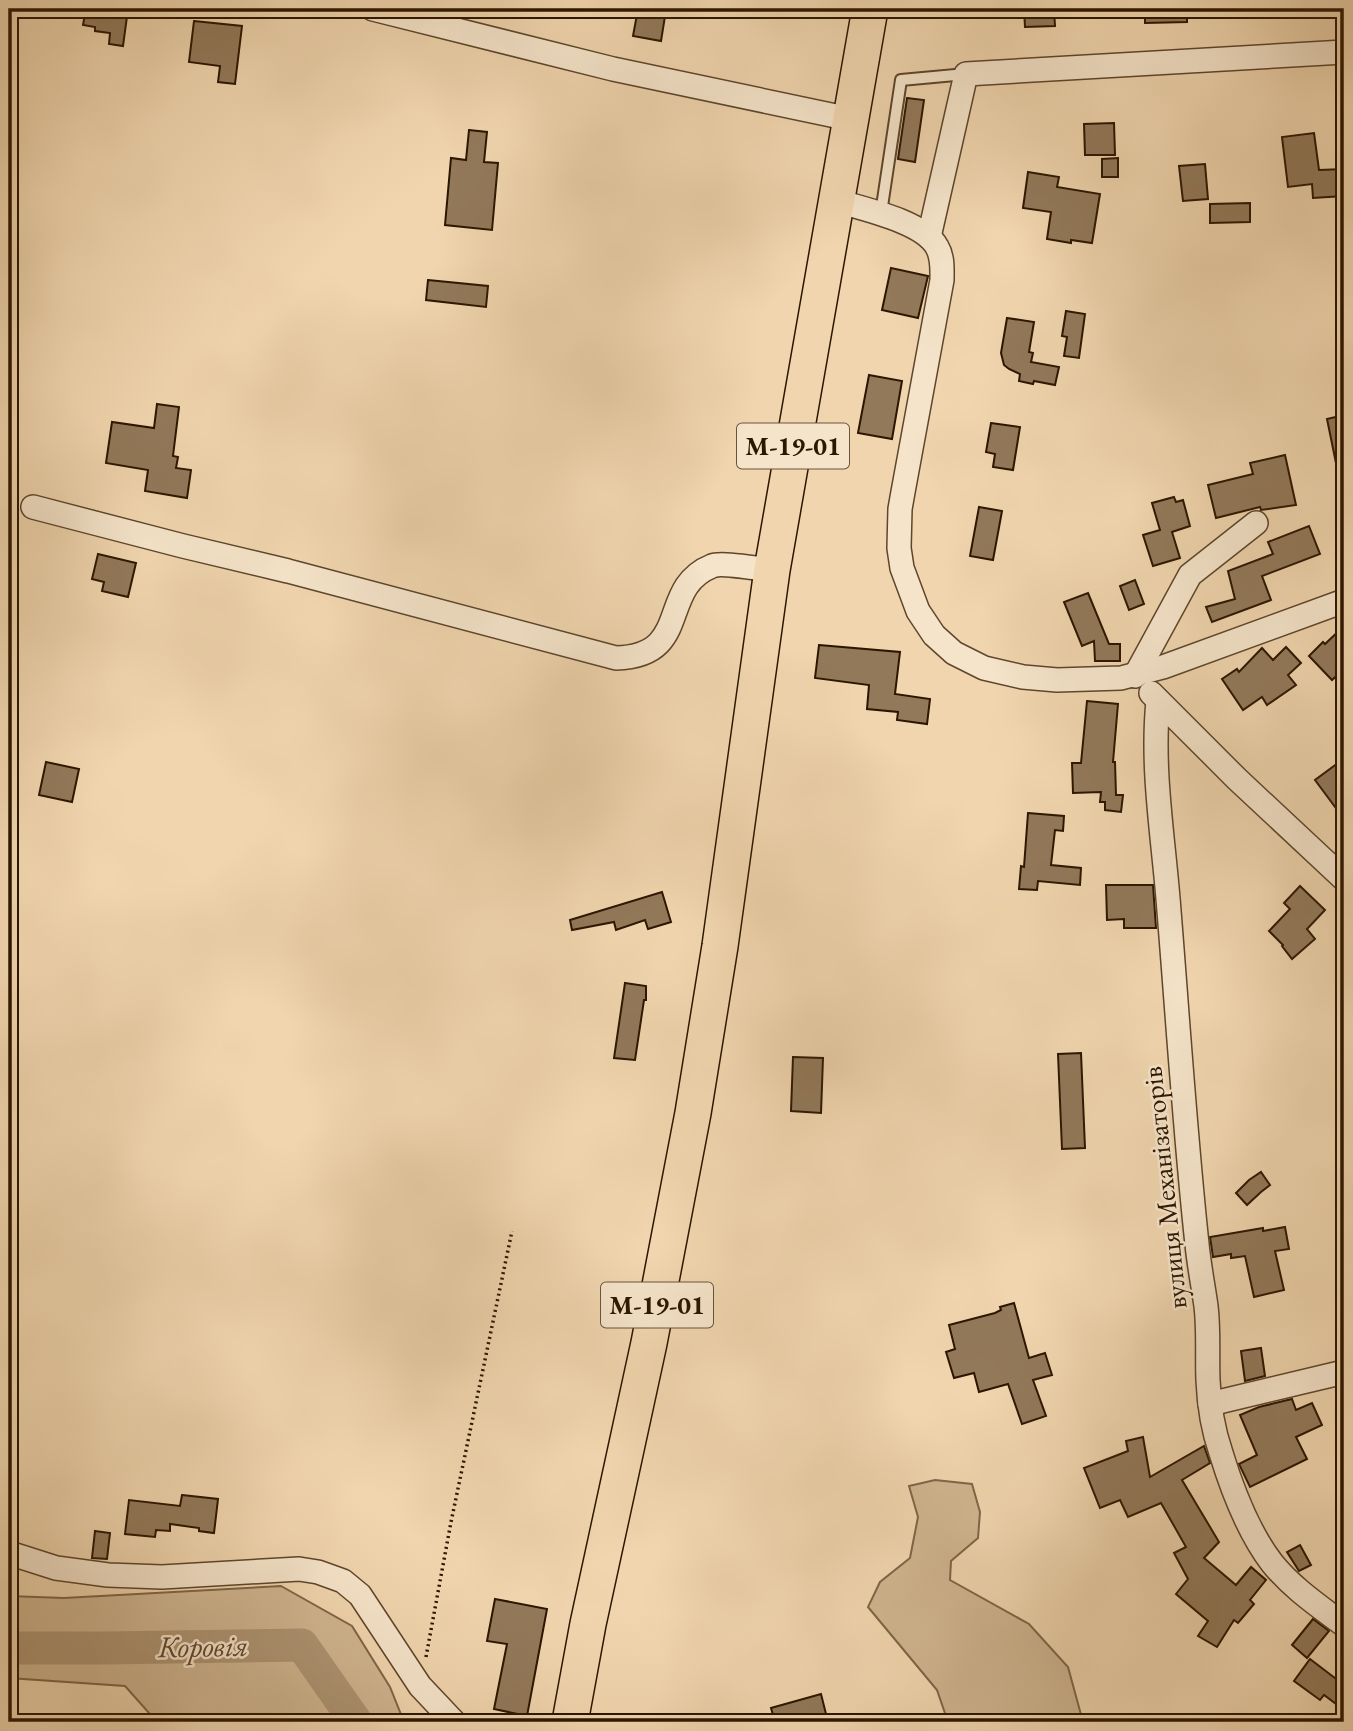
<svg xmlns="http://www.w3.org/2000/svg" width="1353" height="1731" font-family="'EB Garamond',serif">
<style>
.green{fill:#cfb590;stroke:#7e6648;stroke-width:2}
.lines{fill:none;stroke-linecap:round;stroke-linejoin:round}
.river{stroke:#ad9473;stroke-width:33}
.building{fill:#92795a;stroke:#2c1600;stroke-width:2}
.lane-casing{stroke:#5d462c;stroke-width:14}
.street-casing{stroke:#5d462c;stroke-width:26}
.primary-casing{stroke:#2c1600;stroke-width:38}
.path{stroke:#2c1600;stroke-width:3.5;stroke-dasharray:2 3.5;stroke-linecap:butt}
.lane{stroke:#f5e4ca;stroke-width:10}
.street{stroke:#f5e4ca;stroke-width:23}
.primary{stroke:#f0d5ae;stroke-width:35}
.labels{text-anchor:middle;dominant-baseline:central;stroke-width:5;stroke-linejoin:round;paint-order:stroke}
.shield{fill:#f5e4ca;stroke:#68543d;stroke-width:2}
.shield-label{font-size:26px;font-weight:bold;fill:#2c1600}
.street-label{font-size:28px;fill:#2c1600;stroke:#f5e4ca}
.water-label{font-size:30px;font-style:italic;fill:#60482e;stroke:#f5e4ca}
</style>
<rect width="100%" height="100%" fill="#f0d5ae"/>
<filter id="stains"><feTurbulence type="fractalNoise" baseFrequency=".00286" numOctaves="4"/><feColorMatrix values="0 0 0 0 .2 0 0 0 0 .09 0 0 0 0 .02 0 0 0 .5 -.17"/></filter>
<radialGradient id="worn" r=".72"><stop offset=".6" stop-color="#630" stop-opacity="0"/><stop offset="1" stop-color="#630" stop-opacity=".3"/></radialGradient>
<!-- green -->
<g class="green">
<path d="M 935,1480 L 972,1484 L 980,1512 L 978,1538 L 951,1561 L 950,1580 L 1029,1624 L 1068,1667 L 1083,1722 L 948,1722 L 937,1690 L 868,1607 L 880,1582 L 910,1558 L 918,1517 L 909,1486 Z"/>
<path d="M 281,1586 L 352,1626 L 390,1687 L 404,1722 L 244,1722 L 242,1721 L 237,1722 L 157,1722 L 125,1686 L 9,1678 L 9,1596 L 64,1598 Z"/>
</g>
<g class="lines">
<!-- river -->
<path class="river" d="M 9,1648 L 106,1648 L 302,1645 L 356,1722"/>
</g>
<!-- building -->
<g class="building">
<path d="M 86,9 L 128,9 L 123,46 L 109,44 L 110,33 L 95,31 L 95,27 L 83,25 Z"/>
<path d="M 638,9 L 666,10 L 661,41 L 633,36 Z"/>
<path d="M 1024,9 L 1054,9 L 1055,26 L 1025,27 Z"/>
<path d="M 1145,9 L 1187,9 L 1187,22 L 1145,23 Z"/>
<path d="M 194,21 L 242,26 L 235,84 L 218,82 L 220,66 L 189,62 Z"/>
<path d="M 907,98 L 924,100 L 915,162 L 898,159 Z"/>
<path d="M 1114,123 L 1115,155 L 1085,155 L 1084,124 Z"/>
<path d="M 469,130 L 487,132 L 484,162 L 498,163 L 492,230 L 445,225 L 451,158 L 466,160 Z"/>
<path d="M 1314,133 L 1319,170 L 1344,169 L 1344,196 L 1313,198 L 1312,184 L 1288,187 L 1282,137 Z"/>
<path d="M 1118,158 L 1118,177 L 1102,177 L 1102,159 Z"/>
<path d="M 1205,164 L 1208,199 L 1183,201 L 1179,166 Z"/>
<path d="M 1028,172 L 1059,177 L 1057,187 L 1100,194 L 1092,243 L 1071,240 L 1071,243 L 1047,239 L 1051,212 L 1023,208 Z"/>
<path d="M 1250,203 L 1250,222 L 1210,223 L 1210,204 Z"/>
<path d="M 891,268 L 928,276 L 918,318 L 882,310 Z"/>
<path d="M 428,280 L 488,286 L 486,307 L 426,300 Z"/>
<path d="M 1066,311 L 1085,314 L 1079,358 L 1064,356 L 1067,337 L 1062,336 Z"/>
<path d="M 1007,318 L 1034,322 L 1029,352 L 1033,353 L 1031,362 L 1059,367 L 1055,385 L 1034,381 L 1033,384 L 1019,381 L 1020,374 L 1009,369 L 1004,365 L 1001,353 Z"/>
<path d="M 869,375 L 902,381 L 892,439 L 858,433 Z"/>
<path d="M 157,404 L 179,407 L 173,456 L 178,457 L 176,468 L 191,470 L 187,498 L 145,491 L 148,470 L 106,463 L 112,422 L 154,428 Z"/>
<path d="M 1344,415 L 1344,468 L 1337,468 L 1327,419 Z"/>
<path d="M 991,423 L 1020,427 L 1013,470 L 993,467 L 995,454 L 986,452 Z"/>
<path d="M 1285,455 L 1296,505 L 1261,510 L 1260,507 L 1216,518 L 1208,485 L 1253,474 L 1250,463 Z"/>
<path d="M 1174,497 L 1176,502 L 1183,500 L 1190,526 L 1172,532 L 1180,558 L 1153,566 L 1143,535 L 1160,530 L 1152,503 Z"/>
<path d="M 979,507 L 1002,511 L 993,560 L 970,556 Z"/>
<path d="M 1309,526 L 1320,554 L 1262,576 L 1271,600 L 1212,622 L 1206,607 L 1235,599 L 1228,571 L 1273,554 L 1268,542 Z"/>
<path d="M 98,554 L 136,563 L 128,597 L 102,591 L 104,582 L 92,579 Z"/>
<path d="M 1135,580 L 1144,604 L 1129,610 L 1120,586 Z"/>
<path d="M 1088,593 L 1109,644 L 1120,644 L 1120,661 L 1095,661 L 1094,641 L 1082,646 L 1064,602 Z"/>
<path d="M 1344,626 L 1344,669 L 1332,680 L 1309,656 L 1323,642 L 1325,644 Z"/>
<path d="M 819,645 L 900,652 L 895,694 L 930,699 L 927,724 L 897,720 L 898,712 L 867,709 L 869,685 L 815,678 Z"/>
<path d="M 1286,647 L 1301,663 L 1288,675 L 1296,685 L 1267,705 L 1262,697 L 1243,710 L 1222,679 L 1237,669 L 1239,672 L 1262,648 L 1273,660 Z"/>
<path d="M 1087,701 L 1118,704 L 1113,762 L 1115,762 L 1116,795 L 1123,795 L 1121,812 L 1105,810 L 1105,802 L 1100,802 L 1101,792 L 1073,793 L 1072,763 L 1081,763 Z"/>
<path d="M 46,762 L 79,769 L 72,802 L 39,795 Z"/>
<path d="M 1338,763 L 1344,772 L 1344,819 L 1315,780 Z"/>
<path d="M 1028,813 L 1064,816 L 1063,831 L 1055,830 L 1051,865 L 1081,868 L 1080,885 L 1038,881 L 1037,890 L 1019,889 L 1021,866 L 1024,867 Z"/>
<path d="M 1106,885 L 1153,885 L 1156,928 L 1124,928 L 1124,919 L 1107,920 Z"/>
<path d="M 1300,886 L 1325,910 L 1307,929 L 1315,939 L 1292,959 L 1282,946 L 1283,945 L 1269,931 L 1290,909 L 1284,903 Z"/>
<path d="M 662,892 L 671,922 L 648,929 L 645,920 L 616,930 L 614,922 L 572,930 L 570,920 Z"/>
<path d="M 625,983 L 646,986 L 646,1000 L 644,1000 L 635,1060 L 614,1058 Z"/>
<path d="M 1081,1053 L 1085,1148 L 1062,1149 L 1058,1054 Z"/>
<path d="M 793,1057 L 823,1058 L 821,1113 L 791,1111 Z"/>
<path d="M 1261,1172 L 1270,1185 L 1261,1192 L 1247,1205 L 1236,1193 L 1249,1180 Z"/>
<path d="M 1285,1227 L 1289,1249 L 1275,1251 L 1284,1290 L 1254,1297 L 1245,1256 L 1231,1258 L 1231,1254 L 1213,1257 L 1210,1237 L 1263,1228 L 1263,1231 Z"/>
<path d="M 1014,1303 L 1029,1358 L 1045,1353 L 1052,1375 L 1033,1380 L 1046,1416 L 1022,1424 L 1008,1384 L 979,1392 L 974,1373 L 954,1378 L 946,1352 L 955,1349 L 949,1325 L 995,1313 L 1001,1310 L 1000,1307 Z"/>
<path d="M 1261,1348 L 1265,1376 L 1245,1381 L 1241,1351 Z"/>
<path d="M 1292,1399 L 1296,1410 L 1312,1403 L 1322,1425 L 1296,1437 L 1307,1459 L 1250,1487 L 1239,1464 L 1257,1455 L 1240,1415 L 1259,1407 Z"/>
<path d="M 1143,1437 L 1150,1477 L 1204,1446 L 1210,1463 L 1182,1480 L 1219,1542 L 1204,1558 L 1236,1585 L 1251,1567 L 1266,1580 L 1250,1600 L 1254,1604 L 1238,1623 L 1234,1620 L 1217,1647 L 1198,1636 L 1208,1621 L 1176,1594 L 1188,1579 L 1174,1553 L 1186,1547 L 1161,1503 L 1128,1517 L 1120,1500 L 1100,1508 L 1084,1468 L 1128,1451 L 1126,1441 Z"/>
<path d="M 182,1495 L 218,1499 L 214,1533 L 199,1531 L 199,1528 L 170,1524 L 170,1531 L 156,1530 L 155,1537 L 125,1534 L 129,1500 L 180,1506 Z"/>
<path d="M 95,1531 L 110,1533 L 107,1559 L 92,1558 Z"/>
<path d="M 1300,1545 L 1311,1565 L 1299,1571 L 1287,1552 Z"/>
<path d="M 495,1599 L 547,1609 L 527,1716 L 494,1709 L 507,1644 L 487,1641 Z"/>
<path d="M 1313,1619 L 1329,1631 L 1307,1658 L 1292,1645 Z"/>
<path d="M 1310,1659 L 1344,1685 L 1344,1710 L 1324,1695 L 1320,1700 L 1294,1681 Z"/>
<path d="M 821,1694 L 826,1714 L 796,1722 L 775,1722 L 771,1708 Z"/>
</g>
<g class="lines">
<defs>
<path id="lane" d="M 881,213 L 901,80 L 966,74"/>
<g id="street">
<path d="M 373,9 L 613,69 L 850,119"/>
<path d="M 837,201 C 864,209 924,222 937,247 C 943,257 942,269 942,280 L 903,492 L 900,509 L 899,548 L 902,568 L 918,611 L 934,635 L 954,653 L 984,668 L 1023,677 L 1057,680 L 1121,678 L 1163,667 L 1344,601"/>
<path d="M 929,237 L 966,74 L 1344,52"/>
<path d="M 33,507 L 183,546 L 288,571 L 616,658 C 693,656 657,588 712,566 C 721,562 759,569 772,570"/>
<path d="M 1135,676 L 1190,575 L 1256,523"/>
<path d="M 1151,693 L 1237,779 L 1344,879"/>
<path d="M 1158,701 C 1151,771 1164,841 1169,911 C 1178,1022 1185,1133 1197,1244 C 1199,1265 1203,1285 1206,1306 C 1209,1331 1207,1356 1208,1380 C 1209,1405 1213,1430 1221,1453 C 1232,1489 1249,1533 1272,1563 C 1292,1588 1319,1606 1344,1625"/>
<path d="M 1210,1404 L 1344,1372"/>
<path d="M 9,1553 L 56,1568 L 108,1575 L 162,1577 L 299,1569 L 318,1572 L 343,1581 L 360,1595 L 420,1686 L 454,1722"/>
</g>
<path id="primary" d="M 570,1722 L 588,1624 L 649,1343 L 693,1113 L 720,946 L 772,570 L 870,9"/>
</defs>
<!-- lane casing -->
<use href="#lane" class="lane-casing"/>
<!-- street casing -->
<use href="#street" class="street-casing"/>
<!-- primary casing -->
<use href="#primary" class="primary-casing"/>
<!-- path -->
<path class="path" d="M 426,1657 L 451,1522 L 512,1231"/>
<!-- lane -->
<use href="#lane" class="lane"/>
<!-- street -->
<use href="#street" class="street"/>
<!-- primary -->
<use href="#primary" class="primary"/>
</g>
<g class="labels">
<!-- shield labels -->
<g class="shield">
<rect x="737" y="423.5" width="112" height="45" rx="5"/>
<rect x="601" y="1282.5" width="112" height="45" rx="5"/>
</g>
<g class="shield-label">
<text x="793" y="446">М-19-01</text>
<text x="657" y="1305">М-19-01</text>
</g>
<!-- street labels -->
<g class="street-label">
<text transform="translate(1164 1188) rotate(-96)">вулиця Механізаторів</text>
</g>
<!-- water labels -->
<g class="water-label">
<text transform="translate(203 1646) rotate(-1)">Коровія</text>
</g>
</g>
<!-- margin -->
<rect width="1353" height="1731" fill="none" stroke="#f0d5ae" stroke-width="35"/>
<rect x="10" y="10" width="1332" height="1710" fill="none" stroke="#2c1600" stroke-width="3.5"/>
<rect x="18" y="18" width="1318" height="1696" fill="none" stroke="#2c1600" stroke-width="2"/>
<rect width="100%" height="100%" filter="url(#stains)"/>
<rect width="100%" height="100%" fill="url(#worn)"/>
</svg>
